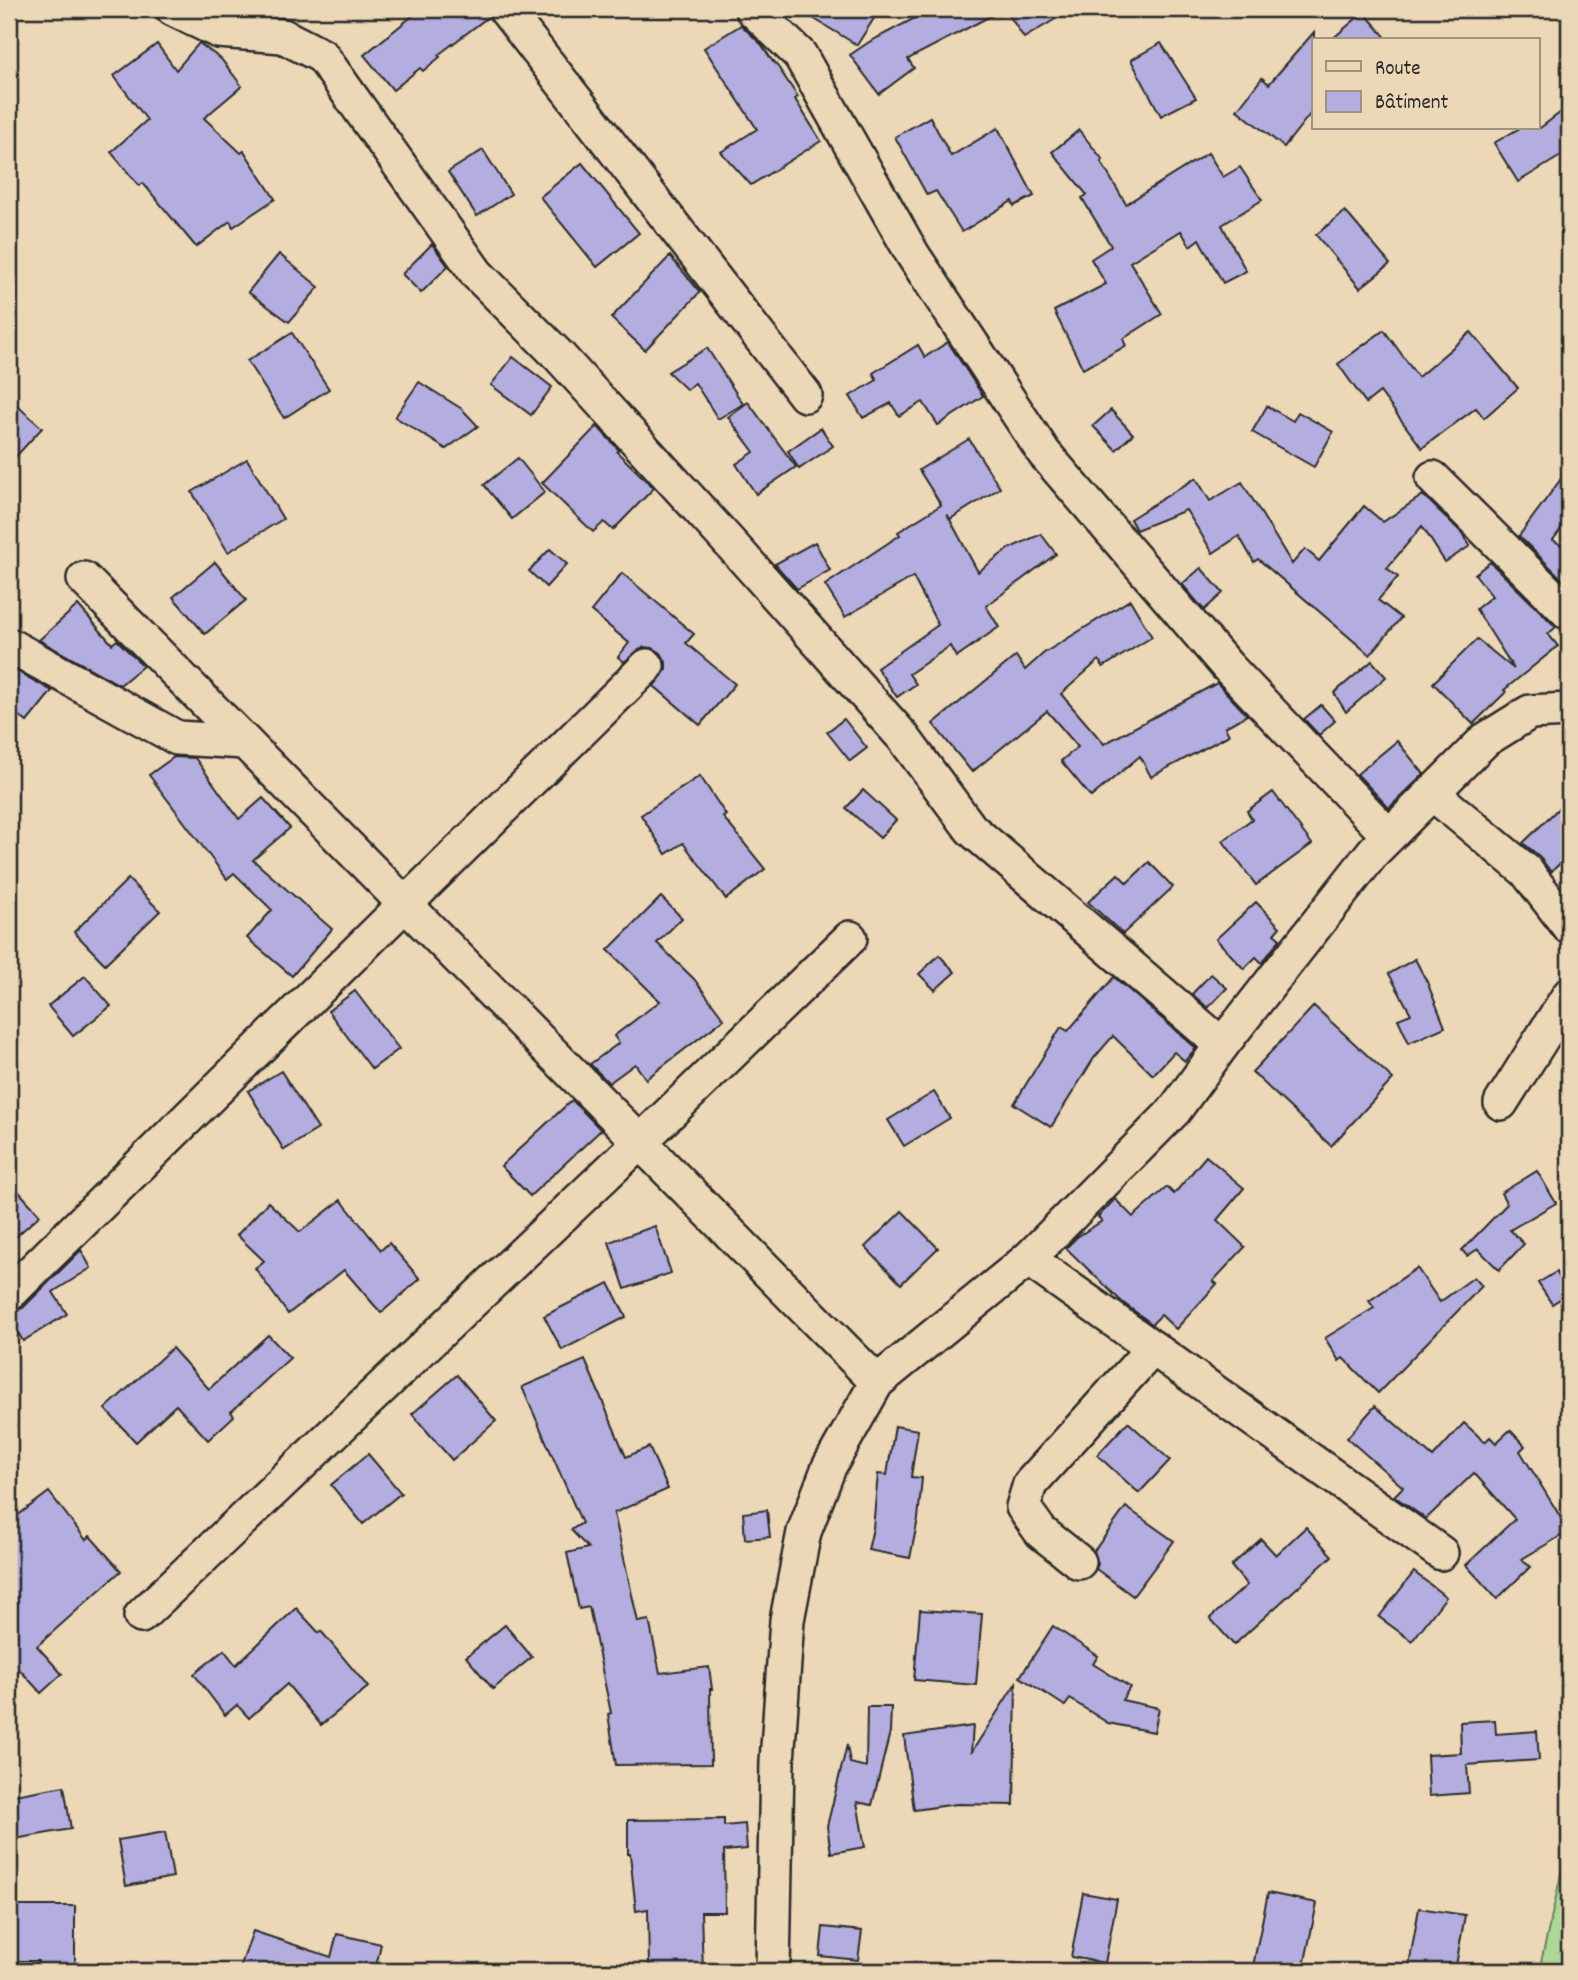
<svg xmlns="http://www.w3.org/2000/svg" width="1578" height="1980" font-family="Dekko,sans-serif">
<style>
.green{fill:#aed895;stroke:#6c8260;stroke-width:2}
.building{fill:#b3aedf;stroke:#2b2b2b;stroke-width:2}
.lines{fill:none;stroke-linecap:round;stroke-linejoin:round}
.minor-casing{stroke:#2b2b2b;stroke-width:38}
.minor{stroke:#ecd8b6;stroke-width:33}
</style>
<rect width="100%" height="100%" fill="#ecd8b6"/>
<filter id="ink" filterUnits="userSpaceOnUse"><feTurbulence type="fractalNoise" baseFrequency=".0143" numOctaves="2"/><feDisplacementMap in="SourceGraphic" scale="14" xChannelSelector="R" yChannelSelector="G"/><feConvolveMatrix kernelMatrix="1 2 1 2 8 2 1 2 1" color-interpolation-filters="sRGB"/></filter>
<g filter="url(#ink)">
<!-- green -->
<path class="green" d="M 1569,1840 L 1569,1971 L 1539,1971 Z"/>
<!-- building -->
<g class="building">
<path d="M 421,9 L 486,9 L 488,17 L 438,55 L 440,57 L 423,71 L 420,68 L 393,90 L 364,55 Z"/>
<path d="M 798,9 L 880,9 L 857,45 Z"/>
<path d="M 932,9 L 1004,9 L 908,59 L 914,68 L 879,94 L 850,55 L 869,42 Z"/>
<path d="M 1005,9 L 1072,9 L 1024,38 Z"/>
<path d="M 1364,12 L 1388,40 L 1331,40 Z"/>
<path d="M 741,25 L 762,45 L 773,62 L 774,61 L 798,97 L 795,99 L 821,141 L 751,185 L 721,152 L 757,129 L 704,48 Z"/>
<path d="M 1314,32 L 1314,109 L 1284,147 L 1237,110 L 1262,78 L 1269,84 Z"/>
<path d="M 199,43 L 221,59 L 242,86 L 204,118 L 241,153 L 244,151 L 275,199 L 233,227 L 230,221 L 196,247 L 143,183 L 139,186 L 111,152 L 147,120 L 114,76 L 157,44 L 176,70 Z"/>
<path d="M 1161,43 L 1196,98 L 1161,116 L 1131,60 Z"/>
<path d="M 1569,106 L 1569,151 L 1518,182 L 1494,143 L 1520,128 L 1540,128 Z"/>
<path d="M 930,117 L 951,156 L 998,128 L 1034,196 L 1014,206 L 1012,201 L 962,232 L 936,191 L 927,195 L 895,137 Z"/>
<path d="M 1079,130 L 1103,160 L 1101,162 L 1126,204 L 1208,153 L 1223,177 L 1240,167 L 1262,200 L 1222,225 L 1246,271 L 1223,283 L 1199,239 L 1190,246 L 1181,231 L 1130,262 L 1162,314 L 1123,339 L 1126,346 L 1083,369 L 1054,311 L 1106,284 L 1091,259 L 1111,246 L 1082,198 L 1087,195 L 1052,152 Z"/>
<path d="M 483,150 L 511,194 L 477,216 L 448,172 Z"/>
<path d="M 582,163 L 639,233 L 597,267 L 540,197 Z"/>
<path d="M 1345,211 L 1390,264 L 1360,288 L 1316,235 Z"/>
<path d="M 432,244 L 448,266 L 421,293 L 402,274 Z"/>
<path d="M 279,254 L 319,287 L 289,322 L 248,292 Z"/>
<path d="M 670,256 L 700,292 L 645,350 L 611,318 Z"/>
<path d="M 1384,330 L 1418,377 L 1471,332 L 1518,388 L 1484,418 L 1476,408 L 1422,448 L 1380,392 L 1366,403 L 1338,364 Z"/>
<path d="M 292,333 L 329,389 L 284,418 L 247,361 Z"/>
<path d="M 948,342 L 983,396 L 938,425 L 923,402 L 899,416 L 891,403 L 863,418 L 850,396 L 877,380 L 873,373 L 918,345 L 925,357 Z"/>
<path d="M 707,348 L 743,404 L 718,419 L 695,383 L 687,390 L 668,372 Z"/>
<path d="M 513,357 L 552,387 L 531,415 L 491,385 Z"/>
<path d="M 419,382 L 462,409 L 478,426 L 446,449 L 395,417 Z"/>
<path d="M 9,398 L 42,428 L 9,464 Z"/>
<path d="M 748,402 L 796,467 L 756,494 L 736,464 L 754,452 L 728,417 Z"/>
<path d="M 1267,406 L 1293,421 L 1298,412 L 1333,432 L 1314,467 L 1252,432 Z"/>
<path d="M 1111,410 L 1133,434 L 1116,450 L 1093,426 Z"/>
<path d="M 597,426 L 619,450 L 617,452 L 654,488 L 613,530 L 604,522 L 593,532 L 542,483 Z"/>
<path d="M 821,428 L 833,446 L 799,469 L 788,451 Z"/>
<path d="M 969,439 L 1000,488 L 950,519 L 947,514 L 978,572 L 1008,549 L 1041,534 L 1056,554 L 986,606 L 999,627 L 956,657 L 950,646 L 909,674 L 916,684 L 897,697 L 877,668 L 938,625 L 913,577 L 845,617 L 825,585 L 900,535 L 898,532 L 941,505 L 919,470 Z"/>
<path d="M 518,458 L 545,492 L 512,519 L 484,485 Z"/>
<path d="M 247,459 L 283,519 L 228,552 L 192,492 Z"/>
<path d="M 1569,468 L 1569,518 L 1553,540 L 1569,550 L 1569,586 L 1519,536 Z"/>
<path d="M 1196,478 L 1210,501 L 1242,482 L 1292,564 L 1305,549 L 1319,561 L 1364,506 L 1383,522 L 1423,495 L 1462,533 L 1470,546 L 1445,562 L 1422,526 L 1387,568 L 1398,577 L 1378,600 L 1401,618 L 1370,655 L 1258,559 L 1254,562 L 1239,536 L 1213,553 L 1186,510 L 1136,530 L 1130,519 Z"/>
<path d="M 815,542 L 830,570 L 797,589 L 775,564 Z"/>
<path d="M 550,549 L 567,564 L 546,587 L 529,571 Z"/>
<path d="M 215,562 L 246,600 L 205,634 L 173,597 Z"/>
<path d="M 1490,562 L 1556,627 L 1548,634 L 1558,646 L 1504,690 L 1506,692 L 1473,724 L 1433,683 L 1477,639 L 1514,669 L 1476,609 L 1492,596 L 1475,574 Z"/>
<path d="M 1201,568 L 1223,593 L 1204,610 L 1182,584 Z"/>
<path d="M 622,573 L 694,634 L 686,643 L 735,684 L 700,725 L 654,686 L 666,670 L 666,662 L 661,653 L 653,648 L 643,647 L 624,662 L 618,657 L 629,643 L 591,611 Z"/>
<path d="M 1130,600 L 1152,637 L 1103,667 L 1099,660 L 1061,694 L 1104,744 L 1217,683 L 1247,715 L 1225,727 L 1229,735 L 1151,777 L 1140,756 L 1091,797 L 1061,761 L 1078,747 L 1047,711 L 972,772 L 933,724 L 1016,656 L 1025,670 L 1044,653 Z"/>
<path d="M 78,605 L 112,644 L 117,640 L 143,666 L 120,685 L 39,640 Z"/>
<path d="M 1372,661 L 1386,677 L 1346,712 L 1334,693 Z"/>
<path d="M 9,667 L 52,691 L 27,722 L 9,708 Z"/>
<path d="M 1321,705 L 1335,721 L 1319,735 L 1304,719 Z"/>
<path d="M 844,719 L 867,748 L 850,761 L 827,732 Z"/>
<path d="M 1397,741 L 1424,774 L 1389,808 L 1357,774 Z"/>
<path d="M 174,757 L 195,758 L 239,819 L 263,798 L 290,828 L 253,860 L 332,929 L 292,976 L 247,938 L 272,910 L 234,873 L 227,879 L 149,775 Z"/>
<path d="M 700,776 L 726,815 L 723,817 L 765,869 L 726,899 L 683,843 L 666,854 L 641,815 Z"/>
<path d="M 863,790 L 896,820 L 880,838 L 846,808 Z"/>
<path d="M 1273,792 L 1312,844 L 1256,885 L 1223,841 L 1252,819 L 1247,811 Z"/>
<path d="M 1569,798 L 1569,855 L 1551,872 L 1539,856 L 1523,843 Z"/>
<path d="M 1149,862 L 1173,887 L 1123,934 L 1088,902 L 1118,874 L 1127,883 Z"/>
<path d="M 128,879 L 160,911 L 105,964 L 74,932 Z"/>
<path d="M 661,897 L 682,918 L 657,943 L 694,979 L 724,1019 L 646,1079 L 635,1064 L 609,1083 L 590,1064 L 619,1043 L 614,1036 L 660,1001 L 608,950 Z"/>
<path d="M 1256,902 L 1280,927 L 1274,934 L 1280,939 L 1262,963 L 1256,957 L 1244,969 L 1216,939 Z"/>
<path d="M 939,955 L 955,972 L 935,990 L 919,974 Z"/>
<path d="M 1415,959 L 1427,982 L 1445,1027 L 1409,1043 L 1398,1019 L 1411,1014 L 1389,974 Z"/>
<path d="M 1211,974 L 1227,988 L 1208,1008 L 1192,994 Z"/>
<path d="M 85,976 L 111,1006 L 73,1036 L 48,1006 Z"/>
<path d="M 1114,977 L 1196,1048 L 1185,1061 L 1174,1052 L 1153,1075 L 1113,1036 L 1094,1058 L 1051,1127 L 1014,1104 L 1061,1027 L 1068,1031 Z"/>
<path d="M 355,991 L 399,1049 L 372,1069 L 328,1011 Z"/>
<path d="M 1314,1006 L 1393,1079 L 1331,1146 L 1252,1072 Z"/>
<path d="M 281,1071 L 318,1129 L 284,1150 L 248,1091 Z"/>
<path d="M 934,1092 L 950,1118 L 904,1146 L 888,1120 Z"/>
<path d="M 572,1100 L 601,1130 L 530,1196 L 501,1166 Z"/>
<path d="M 1206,1156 L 1244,1188 L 1217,1220 L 1245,1247 L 1213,1281 L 1217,1284 L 1176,1329 L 1161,1315 L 1152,1324 L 1122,1302 L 1066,1248 L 1077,1237 L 1102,1221 L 1098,1217 L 1115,1199 L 1133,1217 L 1167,1187 L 1174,1194 Z"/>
<path d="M 1537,1171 L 1556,1203 L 1510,1230 L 1524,1244 L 1499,1270 L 1478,1249 L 1467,1256 L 1462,1250 L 1507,1204 L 1501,1193 Z"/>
<path d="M 9,1181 L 40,1215 L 9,1243 Z"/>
<path d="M 341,1200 L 381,1250 L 389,1243 L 420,1279 L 381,1313 L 344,1270 L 288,1314 L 255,1268 L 264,1261 L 237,1235 L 268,1202 L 300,1232 Z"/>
<path d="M 902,1211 L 938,1248 L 901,1284 L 865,1247 Z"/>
<path d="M 655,1226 L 671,1273 L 625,1289 L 609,1242 Z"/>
<path d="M 81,1250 L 91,1268 L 53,1292 L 67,1314 L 23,1341 L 9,1318 L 9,1313 L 23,1308 Z"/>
<path d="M 1417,1268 L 1440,1302 L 1474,1277 L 1482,1286 L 1378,1393 L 1343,1358 L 1339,1361 L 1325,1338 L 1374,1308 L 1369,1301 Z"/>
<path d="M 1556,1272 L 1569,1293 L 1552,1304 L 1538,1283 Z"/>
<path d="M 609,1283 L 626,1317 L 562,1350 L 544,1316 Z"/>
<path d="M 268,1335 L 290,1358 L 231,1412 L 234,1416 L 208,1440 L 176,1405 L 136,1442 L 105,1409 L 172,1348 L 209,1389 Z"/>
<path d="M 585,1360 L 626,1457 L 649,1447 L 668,1489 L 614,1513 L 638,1622 L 649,1620 L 660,1673 L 709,1667 L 712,1689 L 710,1689 L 711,1764 L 616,1765 L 608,1714 L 611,1713 L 589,1607 L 579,1609 L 567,1553 L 588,1548 L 571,1530 L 582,1523 L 522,1387 Z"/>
<path d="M 457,1375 L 496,1421 L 452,1460 L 412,1414 Z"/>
<path d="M 1375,1406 L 1433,1457 L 1464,1423 L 1485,1442 L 1490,1437 L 1496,1443 L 1510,1430 L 1525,1446 L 1520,1451 L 1569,1531 L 1522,1559 L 1530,1567 L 1497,1599 L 1466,1565 L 1515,1519 L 1474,1473 L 1426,1519 L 1394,1496 L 1403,1487 L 1347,1438 Z"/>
<path d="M 1128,1422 L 1170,1460 L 1139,1493 L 1097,1455 Z"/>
<path d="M 895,1426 L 918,1430 L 911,1477 L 922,1478 L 918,1519 L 910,1558 L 868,1550 L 873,1528 L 878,1474 L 887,1475 Z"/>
<path d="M 368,1454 L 401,1493 L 363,1524 L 331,1485 Z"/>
<path d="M 49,1492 L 86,1540 L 90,1536 L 121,1571 L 37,1646 L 62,1674 L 41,1693 L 20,1670 L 9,1681 L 9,1522 Z"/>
<path d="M 1126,1507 L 1174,1541 L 1133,1596 L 1096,1569 L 1098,1564 L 1094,1551 Z"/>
<path d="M 767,1510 L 770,1537 L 745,1539 L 743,1513 Z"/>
<path d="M 1306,1527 L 1332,1556 L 1234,1645 L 1210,1618 L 1247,1585 L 1231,1566 L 1261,1539 L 1276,1555 Z"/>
<path d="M 1414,1572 L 1446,1597 L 1412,1641 L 1379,1617 Z"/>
<path d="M 296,1608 L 319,1633 L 321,1631 L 368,1687 L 321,1725 L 287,1684 L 249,1718 L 237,1705 L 225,1715 L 194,1674 L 224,1650 L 236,1665 Z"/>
<path d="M 920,1610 L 982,1614 L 976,1685 L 914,1680 Z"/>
<path d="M 505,1625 L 532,1657 L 493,1689 L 466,1657 Z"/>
<path d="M 1053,1626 L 1098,1656 L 1093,1664 L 1130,1687 L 1122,1700 L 1159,1708 L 1154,1732 L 1108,1723 L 1070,1699 L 1065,1706 L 1020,1677 Z"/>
<path d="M 1016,1683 L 1014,1805 L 957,1804 L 914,1810 L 904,1736 L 973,1726 L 971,1753 Z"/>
<path d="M 867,1707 L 891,1707 L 890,1732 L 872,1805 L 857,1802 L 865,1847 L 831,1853 L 827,1826 L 847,1745 L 850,1763 L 866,1767 Z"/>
<path d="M 1495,1720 L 1496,1734 L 1537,1731 L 1539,1760 L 1467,1765 L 1469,1793 L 1429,1796 L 1427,1755 L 1461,1753 L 1460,1722 Z"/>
<path d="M 64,1786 L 71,1829 L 9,1840 L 9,1796 Z"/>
<path d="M 724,1819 L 724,1826 L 745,1824 L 747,1849 L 724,1851 L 725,1912 L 701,1912 L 703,1971 L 652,1971 L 652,1967 L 649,1967 L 648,1909 L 636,1911 L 630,1854 L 628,1854 L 628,1820 Z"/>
<path d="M 165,1832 L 173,1877 L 126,1886 L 118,1840 Z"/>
<path d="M 1083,1893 L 1117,1899 L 1105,1963 L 1071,1957 Z"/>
<path d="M 1268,1893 L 1317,1903 L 1303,1971 L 1252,1971 Z"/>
<path d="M 9,1906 L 75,1906 L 75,1971 L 38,1971 L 38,1961 L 9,1961 Z"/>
<path d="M 1419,1908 L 1465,1915 L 1455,1971 L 1408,1971 Z"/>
<path d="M 823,1927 L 862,1931 L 858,1960 L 820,1956 Z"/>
<path d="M 253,1931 L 331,1957 L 337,1934 L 381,1944 L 375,1971 L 239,1971 Z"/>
</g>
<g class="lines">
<defs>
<g id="minor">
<path d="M 173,9 L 218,31 L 283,36 L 322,56 L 477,274 L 559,356 L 739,553 L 903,737 L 971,829 L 1222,1045"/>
<path d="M 505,9 L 805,395"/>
<path d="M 752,9 L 800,55 L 913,255 L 1044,453 L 1227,666 L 1388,835"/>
<path d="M 1433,478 L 1569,613"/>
<path d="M 84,579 L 877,1382"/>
<path d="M 9,645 L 177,738 L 245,742"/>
<path d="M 1432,793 L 1526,871 L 1569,927"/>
<path d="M 1501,1103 L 1569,995"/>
<path d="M 1028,1259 L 1441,1553"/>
<path d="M 9,1294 L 647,666"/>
<path d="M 1079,1562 L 1041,1532 L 1023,1507 L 1030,1484 L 1153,1348"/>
<path d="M 141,1616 L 640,1142 L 850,938"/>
<path d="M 773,1971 L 777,1761 L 787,1620 L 804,1532 L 829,1467 L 877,1382 L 1028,1259 L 1174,1111 L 1222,1045 L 1374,851 L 1485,740 L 1530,712 L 1569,710"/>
</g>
</defs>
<!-- minor casing -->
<use href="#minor" class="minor-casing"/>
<!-- minor -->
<use href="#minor" class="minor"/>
</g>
</g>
<!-- margin -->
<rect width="1578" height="1980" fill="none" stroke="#ecd8b6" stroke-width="35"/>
<rect x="18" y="18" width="1543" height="1945" fill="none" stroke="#2b2b2b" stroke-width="2.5" filter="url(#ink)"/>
<!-- legend -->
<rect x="1312" y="38" width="228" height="91" fill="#ecd8b6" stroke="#9f937e" stroke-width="2"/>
<rect x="1326" y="61" width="35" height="10" fill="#ecd8b6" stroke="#9f937e" stroke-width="2"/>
<text x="1375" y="74" font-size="21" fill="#2b2b2b">Route</text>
<rect x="1326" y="91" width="35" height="21" fill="#b3aedf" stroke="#9f937e" stroke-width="2"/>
<text x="1375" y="108" font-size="21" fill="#2b2b2b">Bâtiment</text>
</svg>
